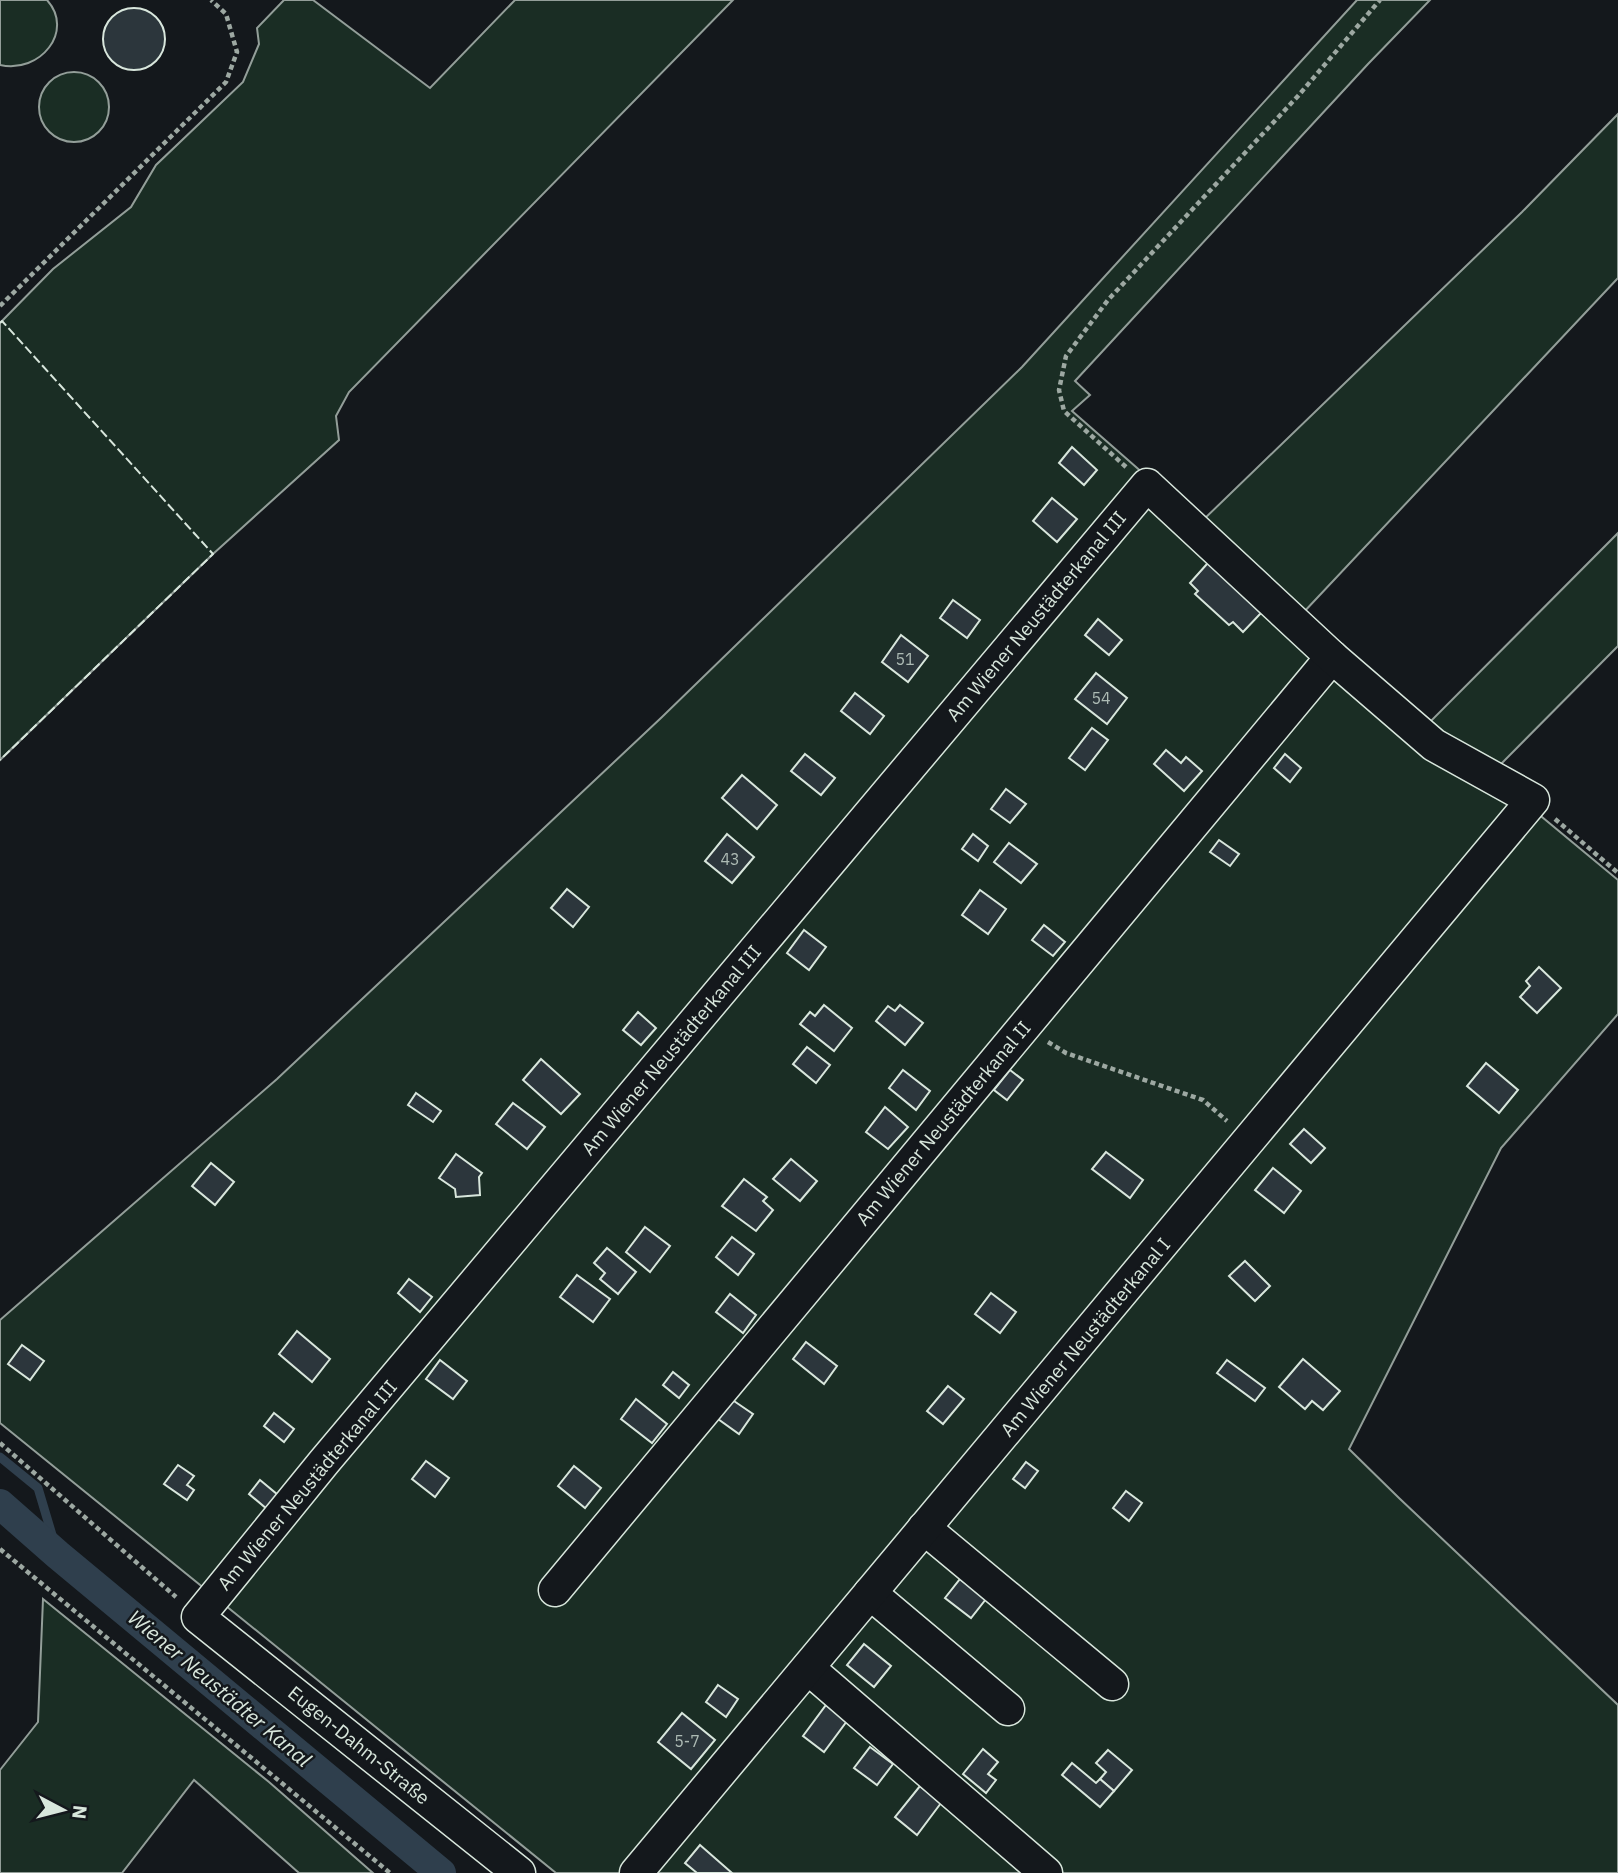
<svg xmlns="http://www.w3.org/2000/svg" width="1618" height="1873" font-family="'IBM Plex Sans',sans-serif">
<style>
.green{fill:#1a2d24;stroke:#939e99;stroke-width:2}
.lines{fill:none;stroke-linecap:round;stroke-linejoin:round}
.stream{stroke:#2f3f4d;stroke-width:9}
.canal{stroke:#2f3f4d;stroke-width:30}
.building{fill:#2c363c;stroke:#d8e6dc;stroke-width:2}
.minor-casing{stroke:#d8e6dc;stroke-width:35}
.path{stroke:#9da8a2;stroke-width:4.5;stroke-dasharray:5 3.5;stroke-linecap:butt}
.minor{stroke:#14181c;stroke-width:32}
.fence{stroke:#d8e6dc;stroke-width:2;stroke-dasharray:9 3.5;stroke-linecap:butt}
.labels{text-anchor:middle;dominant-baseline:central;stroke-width:5;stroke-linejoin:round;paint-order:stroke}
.number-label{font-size:16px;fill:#adbab4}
.street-label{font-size:19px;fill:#d8e6dc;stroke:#14181c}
.water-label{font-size:21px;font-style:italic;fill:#d8e6dc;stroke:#14181c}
</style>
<rect width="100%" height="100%" fill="#14181c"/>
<!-- green -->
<g class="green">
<path d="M 0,0 L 47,0 C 75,31 40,74 0,65 Z"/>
<path d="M 284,0 L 313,0 L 430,88 L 515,0 L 733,0 L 349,392 L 336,416 L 339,440 L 213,554 L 0,760 L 0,323 L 53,269 L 131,207 L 156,165 L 243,82 L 259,44 L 257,28 Z"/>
<path d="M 1357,0 L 1430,0 L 1368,64 L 1075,381 L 1090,395 L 1072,411 L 1200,523 L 1522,212 L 1618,114 L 1618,278 L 1302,614 L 1429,723 L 1618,533 L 1618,646 L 1499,766 L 1536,812 L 1618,880 L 1618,1014 L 1501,1148 L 1349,1449 L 1399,1498 L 1618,1705 L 1618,1873 L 556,1873 L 0,1423 L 0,1320 L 277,1079 L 662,717 L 1022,367 Z"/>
<circle cx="74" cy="107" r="35"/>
<path d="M 43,1599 L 269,1782 L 373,1873 L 299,1873 L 194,1780 L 122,1873 L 0,1873 L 0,1770 L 38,1722 Z"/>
</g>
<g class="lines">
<!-- stream -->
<path class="stream" d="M 0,1457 L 38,1488 L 58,1555"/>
<!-- canal -->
<path class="canal" d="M 0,1504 L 58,1555 L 441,1873"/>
</g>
<!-- building -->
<g class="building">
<circle cx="134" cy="39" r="31"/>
<path d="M 1072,447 L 1097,470 L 1084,485 L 1059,463 Z"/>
<path d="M 1052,498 L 1077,519 L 1057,542 L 1033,521 Z"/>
<path d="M 1215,555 L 1264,600 L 1257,609 L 1261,613 L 1243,632 L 1233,622 L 1229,625 L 1195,594 L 1198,591 L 1190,583 Z"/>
<path d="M 953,600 L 980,620 L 967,638 L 940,618 Z"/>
<path d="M 1098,619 L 1122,640 L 1109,655 L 1085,635 Z"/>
<path d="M 901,635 L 928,656 L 908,682 L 882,662 Z"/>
<path d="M 1096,673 L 1127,698 L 1107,724 L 1075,699 Z"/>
<path d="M 855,693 L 884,716 L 870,734 L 841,711 Z"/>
<path d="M 1092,728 L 1108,740 L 1085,770 L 1069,758 Z"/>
<path d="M 1166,750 L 1181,763 L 1186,757 L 1202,771 L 1184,791 L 1154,764 Z"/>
<path d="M 805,754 L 835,778 L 821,795 L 791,771 Z"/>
<path d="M 1285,754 L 1301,768 L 1290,782 L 1274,768 Z"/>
<path d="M 742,775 L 777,805 L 757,829 L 722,798 Z"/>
<path d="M 1006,789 L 1026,804 L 1010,823 L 991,809 Z"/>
<path d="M 727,834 L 754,857 L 732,883 L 705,861 Z"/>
<path d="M 973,834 L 988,846 L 978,861 L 962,849 Z"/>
<path d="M 1219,840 L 1239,854 L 1230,866 L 1210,852 Z"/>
<path d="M 1009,843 L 1037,864 L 1021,883 L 994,862 Z"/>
<path d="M 567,889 L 589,907 L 573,927 L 551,908 Z"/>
<path d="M 980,890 L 1006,909 L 988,934 L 962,915 Z"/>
<path d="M 1044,925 L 1065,942 L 1053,956 L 1032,940 Z"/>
<path d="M 804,930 L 826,947 L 809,970 L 787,953 Z"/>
<path d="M 1539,967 L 1561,988 L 1537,1013 L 1520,997 L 1530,986 L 1526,981 Z"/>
<path d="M 824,1005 L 852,1028 L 834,1051 L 800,1024 L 810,1012 L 815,1016 Z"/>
<path d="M 900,1005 L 923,1023 L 905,1045 L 876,1021 L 888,1006 L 895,1011 Z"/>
<path d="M 638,1012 L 656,1028 L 641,1045 L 623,1030 Z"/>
<path d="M 807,1047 L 830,1065 L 816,1083 L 793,1064 Z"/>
<path d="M 541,1059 L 580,1094 L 561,1114 L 523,1080 Z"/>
<path d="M 1486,1063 L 1518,1090 L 1499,1113 L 1467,1086 Z"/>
<path d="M 903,1070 L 930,1091 L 916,1110 L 889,1088 Z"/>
<path d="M 1010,1070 L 1023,1080 L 1007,1100 L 994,1090 Z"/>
<path d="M 416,1093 L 441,1111 L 433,1122 L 408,1105 Z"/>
<path d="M 513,1103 L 545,1127 L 527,1149 L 496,1124 Z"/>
<path d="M 885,1107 L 908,1127 L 888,1149 L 866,1132 Z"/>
<path d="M 1304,1129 L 1325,1148 L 1311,1163 L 1290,1144 Z"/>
<path d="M 1106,1152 L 1143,1180 L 1130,1198 L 1092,1169 Z"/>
<path d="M 456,1154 L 482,1173 L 479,1177 L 480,1195 L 456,1197 L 455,1189 L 439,1178 Z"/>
<path d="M 791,1159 L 817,1181 L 800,1201 L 773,1179 Z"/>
<path d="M 211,1163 L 234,1182 L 215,1205 L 192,1186 Z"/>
<path d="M 1273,1168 L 1301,1191 L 1284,1213 L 1255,1190 Z"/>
<path d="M 744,1179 L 767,1197 L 763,1201 L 773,1210 L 756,1231 L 722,1206 Z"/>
<path d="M 645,1227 L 670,1246 L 650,1272 L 626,1252 Z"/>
<path d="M 732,1237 L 754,1254 L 738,1275 L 716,1257 Z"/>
<path d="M 607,1248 L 636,1272 L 618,1294 L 600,1279 L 605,1273 L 594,1263 Z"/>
<path d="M 1245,1261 L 1270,1286 L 1255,1301 L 1229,1276 Z"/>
<path d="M 577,1275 L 610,1299 L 593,1322 L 560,1297 Z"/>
<path d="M 409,1279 L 432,1297 L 420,1312 L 398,1293 Z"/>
<path d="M 991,1293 L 1016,1312 L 1000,1333 L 975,1314 Z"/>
<path d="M 730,1294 L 756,1315 L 743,1333 L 716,1312 Z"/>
<path d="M 297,1331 L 330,1359 L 312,1382 L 279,1354 Z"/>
<path d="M 806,1342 L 837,1366 L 824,1384 L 793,1359 Z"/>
<path d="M 22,1345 L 44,1361 L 30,1380 L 8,1364 Z"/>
<path d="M 1303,1359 L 1340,1391 L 1323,1410 L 1312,1401 L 1305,1409 L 1279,1387 Z"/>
<path d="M 440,1360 L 467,1381 L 453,1399 L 426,1379 Z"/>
<path d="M 1227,1360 L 1265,1388 L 1255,1401 L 1217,1373 Z"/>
<path d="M 673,1372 L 689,1385 L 679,1398 L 663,1385 Z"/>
<path d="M 948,1386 L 964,1399 L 943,1424 L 927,1411 Z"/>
<path d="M 636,1399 L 667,1424 L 652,1443 L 621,1419 Z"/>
<path d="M 731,1399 L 753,1414 L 739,1434 L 718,1419 Z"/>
<path d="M 274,1413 L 294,1429 L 284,1442 L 264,1426 Z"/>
<path d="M 426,1461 L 449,1478 L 435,1497 L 412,1479 Z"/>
<path d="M 1026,1462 L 1038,1471 L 1025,1488 L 1013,1479 Z"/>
<path d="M 178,1465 L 194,1476 L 187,1485 L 194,1490 L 187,1500 L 164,1484 Z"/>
<path d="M 574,1466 L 601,1488 L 585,1508 L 558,1486 Z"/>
<path d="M 260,1480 L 278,1495 L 267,1509 L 249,1494 Z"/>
<path d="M 1126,1491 L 1142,1503 L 1129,1521 L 1113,1508 Z"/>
<path d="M 960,1579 L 986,1599 L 971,1618 L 945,1598 Z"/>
<path d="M 864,1644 L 891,1666 L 874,1687 L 847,1665 Z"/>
<path d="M 718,1685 L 738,1699 L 726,1717 L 706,1702 Z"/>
<path d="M 826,1705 L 847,1721 L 824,1752 L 803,1736 Z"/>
<path d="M 682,1713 L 715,1740 L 691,1769 L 658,1742 Z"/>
<path d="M 870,1747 L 893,1764 L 877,1785 L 854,1768 Z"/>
<path d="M 983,1749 L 998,1762 L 988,1774 L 996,1780 L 986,1793 L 963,1774 Z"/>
<path d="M 1108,1750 L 1132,1770 L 1114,1791 L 1100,1779 L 1106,1772 L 1096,1763 Z"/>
<path d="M 1072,1763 L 1096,1783 L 1100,1779 L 1114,1791 L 1100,1807 L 1062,1775 Z"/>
<path d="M 920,1786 L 941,1803 L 917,1835 L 895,1817 Z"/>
<path d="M 700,1845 L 732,1873 L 697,1873 L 685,1863 Z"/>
</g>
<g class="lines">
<defs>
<g id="minor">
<path d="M 924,1528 L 1112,1684"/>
<path d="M 555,1590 L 1332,657"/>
<path d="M 870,1593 L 1008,1709"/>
<path d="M 808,1668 L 1046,1873"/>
<path d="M 519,1873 L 198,1617 L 324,1462 L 1147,485 L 1332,657 L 1434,745 L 1533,800 L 636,1873"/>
</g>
</defs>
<!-- minor casing -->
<use href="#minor" class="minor-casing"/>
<!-- path -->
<g class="path">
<path d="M 0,306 L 226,82 L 237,52 L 226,14 L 211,0"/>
<path d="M 1126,467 L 1064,411 L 1059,390 L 1066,356 L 1108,300 L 1298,96 L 1380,0"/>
<path d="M 1555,819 L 1618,873"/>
<path d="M 1048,1042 L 1066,1053 L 1203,1100 L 1227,1121"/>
<path d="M 0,1443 L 176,1597"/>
<path d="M 0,1549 L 390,1873"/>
</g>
<!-- minor -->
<use href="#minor" class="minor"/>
<!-- fence -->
<path class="fence" d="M 0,323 L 2,321 L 213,554 L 0,760"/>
</g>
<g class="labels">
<!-- number labels -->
<g class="number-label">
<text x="905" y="659">51</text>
<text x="1101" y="698">54</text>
<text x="730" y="859">43</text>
<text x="687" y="1741">5-7</text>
</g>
<!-- street labels -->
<g class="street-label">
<text transform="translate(1036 616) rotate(-50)">Am Wiener Neustädterkanal III</text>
<text transform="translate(671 1050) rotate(-50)">Am Wiener Neustädterkanal III</text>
<text transform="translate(943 1123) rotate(-50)">Am Wiener Neustädterkanal II</text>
<text transform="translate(1085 1337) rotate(-50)">Am Wiener Neustädterkanal I</text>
<text transform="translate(307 1485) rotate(-50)">Am Wiener Neustädterkanal III</text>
<text transform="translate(359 1745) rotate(39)">Eugen-Dahm-Straße</text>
</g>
<!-- water labels -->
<g class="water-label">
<text transform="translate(220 1688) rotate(40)">Wiener Neustädter Kanal</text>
</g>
</g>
<!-- north arrow -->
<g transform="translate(63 1810) rotate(97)" stroke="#14181c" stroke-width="5" paint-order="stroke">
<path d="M0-5L12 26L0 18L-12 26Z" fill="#d8e6dc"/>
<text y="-10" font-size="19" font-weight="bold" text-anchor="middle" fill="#d8e6dc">N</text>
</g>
</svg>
